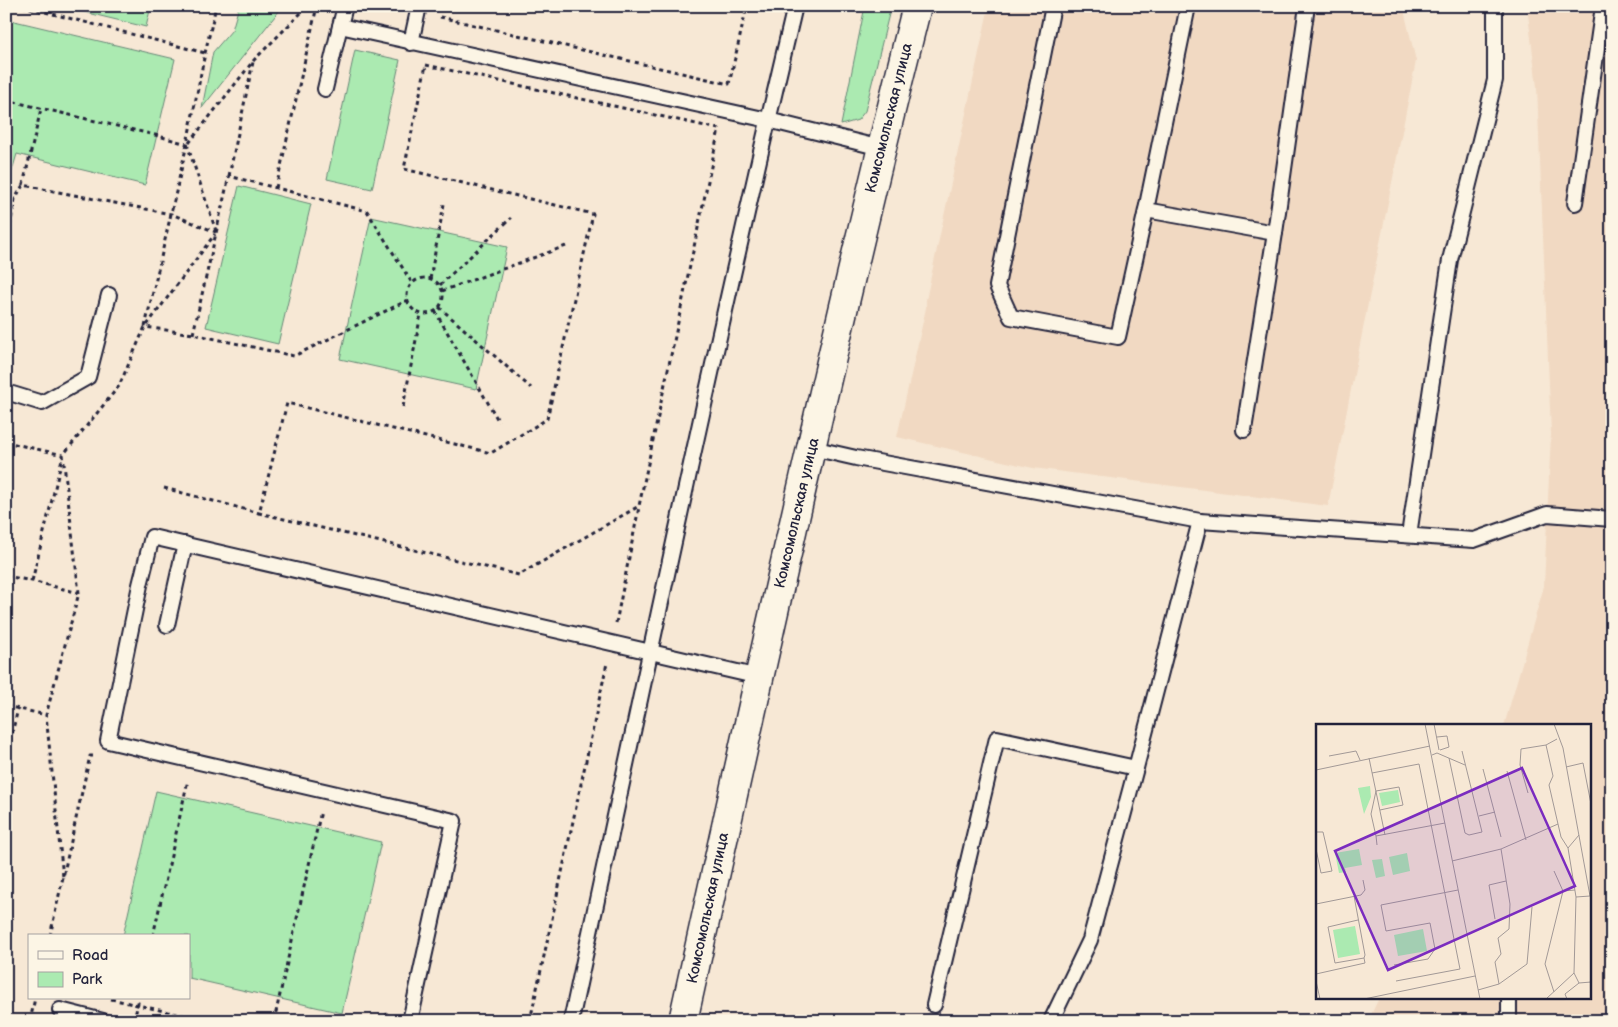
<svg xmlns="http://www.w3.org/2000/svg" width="1618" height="1027" font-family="'Balsamiq Sans',sans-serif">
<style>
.built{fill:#f1d9c2}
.green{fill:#abeab1;stroke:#668676}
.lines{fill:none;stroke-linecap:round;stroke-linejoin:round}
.service-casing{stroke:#22223b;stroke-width:18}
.secondary-casing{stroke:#22223b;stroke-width:31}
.path{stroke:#22223b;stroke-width:3;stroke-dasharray:4 4;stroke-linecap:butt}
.service{stroke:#fcf5e5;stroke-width:14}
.secondary{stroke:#fcf5e5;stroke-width:28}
.labels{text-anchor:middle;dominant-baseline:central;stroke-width:4;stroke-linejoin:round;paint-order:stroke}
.street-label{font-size:15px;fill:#22223b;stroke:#fcf5e5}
.inset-road{fill:none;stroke:#a29997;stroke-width:1}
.view{fill:#7b2cbf;fill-opacity:0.15;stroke:#7b2cbf;stroke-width:2.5}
.inset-edge{fill:none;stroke:#22223b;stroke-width:2.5}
</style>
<rect width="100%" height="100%" fill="#f7e8d5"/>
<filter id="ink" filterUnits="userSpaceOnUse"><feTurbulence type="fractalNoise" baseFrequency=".02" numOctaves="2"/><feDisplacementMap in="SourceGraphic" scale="10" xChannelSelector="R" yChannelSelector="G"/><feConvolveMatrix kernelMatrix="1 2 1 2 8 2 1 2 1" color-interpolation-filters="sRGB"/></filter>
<g filter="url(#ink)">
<!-- built -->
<g class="built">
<path d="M 989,6 L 1403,6 L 1416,61 L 1328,506 L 1033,468 L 897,437 L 926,308 L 926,300 Z"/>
<path d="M 1527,6 L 1612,6 L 1612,1021 L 1368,1021 L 1379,998 L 1589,998 L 1589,726 L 1504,726 L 1544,586 L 1551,434 L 1537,87 Z"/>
</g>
<!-- green -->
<g class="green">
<path d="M 59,6 L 151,6 L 146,27 Z"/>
<path d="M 239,6 L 283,6 L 202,108 L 213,52 L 232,30 Z"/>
<path d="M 865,6 L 891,6 L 865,111 L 858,120 L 841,125 Z"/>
<path d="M 6,19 L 175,59 L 145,185 L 17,154 L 8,184 L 6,183 Z"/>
<path d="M 355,50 L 400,60 L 372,189 L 327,179 Z"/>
<path d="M 239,186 L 311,204 L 278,344 L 206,327 Z"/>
<path d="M 371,217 L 507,247 L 476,389 L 340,359 Z"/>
<path d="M 156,791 L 381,842 L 342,1013 L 189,978 L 189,936 L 123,936 Z"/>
</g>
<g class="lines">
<defs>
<g id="service">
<path d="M 1053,6 L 997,286 L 1011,317 L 1118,337 L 1146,210 L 1188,6"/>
<path d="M 340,26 L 345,6"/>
<path d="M 411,43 L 419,6"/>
<path d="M 325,89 L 340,26 L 768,120 L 881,148"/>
<path d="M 1575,203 L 1603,6"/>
<path d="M 1146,210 L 1275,233"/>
<path d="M 6,392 L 42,403 L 88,377 L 109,295"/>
<path d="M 1244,430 L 1275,233 L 1307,6"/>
<path d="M 812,448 L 856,458 L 1200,521 L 1474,540 L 1547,514 L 1612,519"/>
<path d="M 1409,535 L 1450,260 L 1495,80 L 1495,6"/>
<path d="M 167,625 L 185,544"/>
<path d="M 1509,998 L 1509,1021"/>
<path d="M 934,1005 L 997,738 L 1136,768"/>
<path d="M 60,1010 L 103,1021"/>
<path d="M 410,1021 L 454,821 L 108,741 L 140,585 L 152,537 L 759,677"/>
<path d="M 571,1021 C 644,682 715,343 795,6"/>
<path d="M 1051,1021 L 1090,940 L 1136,768 L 1200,521"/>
</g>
<path id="secondary" d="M 683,1021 C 758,682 832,343 917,6"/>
</defs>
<!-- service casing -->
<use href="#service" class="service-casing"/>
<!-- secondary casing -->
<use href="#secondary" class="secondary-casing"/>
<!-- path -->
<g class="path">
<path d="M 22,6 L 205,53"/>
<path d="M 440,17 L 729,84 L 747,6"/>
<path d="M 426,65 L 719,129 L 639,506 L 519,575 L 259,513 L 287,403 L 491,453 L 547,419 L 593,214 L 404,169 Z"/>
<path d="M 6,100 L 155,135 L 187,144"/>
<path d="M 189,143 L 254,60 L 308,6"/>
<path d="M 187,144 L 216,231"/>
<path d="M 229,176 L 253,62"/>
<path d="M 23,185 L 41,109"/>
<path d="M 276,188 L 317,6"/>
<path d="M 6,198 L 15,199"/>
<path d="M 6,250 L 15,199 L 23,185 L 171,214 L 216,232"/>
<circle cx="425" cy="296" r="18"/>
<path d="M 430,279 L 444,204"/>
<path d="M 440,285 L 511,218"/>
<path d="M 442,291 L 566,246"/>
<path d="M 439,307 L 531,388"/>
<path d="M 435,311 L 499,422"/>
<path d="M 147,325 L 215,234"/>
<path d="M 145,327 L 187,144 L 205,53 L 216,6"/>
<path d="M 193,334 L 229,176 L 367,211 L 412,283"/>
<path d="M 403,407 L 421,314"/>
<path d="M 6,442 L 63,455 L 32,581"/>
<path d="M 164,488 L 259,513"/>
<path d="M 6,576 L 32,581 L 79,593"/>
<path d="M 616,623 L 639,507"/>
<path d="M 6,706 L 46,715"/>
<path d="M 93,756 L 90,756 L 63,877 L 46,715 L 79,593 L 63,455 L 119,386 L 145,327 L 193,334 L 294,356 L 408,300"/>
<path d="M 6,757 L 18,709"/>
<path d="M 50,936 L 63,877"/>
<path d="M 153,936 L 188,780"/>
<path d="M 111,999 L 208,1021"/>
<path d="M 30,1021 L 35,998"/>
<path d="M 134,1021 L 139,998"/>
<path d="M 274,1021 L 321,811"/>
<path d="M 379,1021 L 389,1013"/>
<path d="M 530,1021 L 607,663"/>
</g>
<!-- service -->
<use href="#service" class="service"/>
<!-- secondary -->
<use href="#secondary" class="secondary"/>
</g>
</g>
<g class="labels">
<!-- street labels -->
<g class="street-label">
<text transform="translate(889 118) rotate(-76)">Комсомольская улица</text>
<text transform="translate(797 513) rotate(-77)">Комсомольская улица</text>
<text transform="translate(708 908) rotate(-78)">Комсомольская улица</text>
</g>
</g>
<!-- overview -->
<g transform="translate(1316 724)">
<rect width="275" height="275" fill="#f7e8d5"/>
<path d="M 54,62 L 55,73 L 48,90 L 42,64 ZM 82,66 L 84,78 L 66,82 L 63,69 ZM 43,125 L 46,141 L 29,144 L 30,148 L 23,149 L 19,129 ZM 91,129 L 94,147 L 77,151 L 73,133 ZM 66,135 L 69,152 L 60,154 L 56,136 ZM 39,202 L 44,230 L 22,234 L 17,206 ZM 107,205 L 111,227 L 82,232 L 78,211 Z" fill="#abeab1"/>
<path class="inset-road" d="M 109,0 L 164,275M 118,0 L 123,26M 238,0 L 247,24 L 274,172 L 260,173M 121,13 L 131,12 L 133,23 L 124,26M 230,21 L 237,52 L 233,61 L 245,113 L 252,124M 116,31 L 121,29 L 149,41M 13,32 L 40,27 L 44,36M 53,34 L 69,111M 133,34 L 149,109 L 153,111 L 166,108 L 146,27M 250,43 L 267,39 L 275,80M 167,45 L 185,113M 0,46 L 114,22M 191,47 L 210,116M 56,49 L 103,40 L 144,245 L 80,257M 212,69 L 204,41 L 205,25 L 230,21 L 241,15M 163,92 L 179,88M 0,108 L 7,108 L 16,147 L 5,149 L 0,125M 60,112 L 55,90 L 60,67 L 83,63 L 87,81 L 64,86M 61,121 L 60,112 L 129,99M 136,137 L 185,125 L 242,100M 238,147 L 247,167 L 259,166M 38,172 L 49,231 L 48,234 L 19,239 L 12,203 L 42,196M 0,180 L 45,171 L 49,166 L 47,156M 179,195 L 173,161 L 190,157M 78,241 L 112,235 L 119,225 L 114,199 L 70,207 L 65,181 L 142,166M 0,250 L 49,239 L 48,234M 0,257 L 4,275M 263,259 L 258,249 L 260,173 L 252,124 L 263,111M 183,260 L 179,238 L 185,230 L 182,214 L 193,205 L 194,180 L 185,125M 162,266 L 183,260 L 211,240 L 216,183M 238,268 L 229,240 L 247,167M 48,275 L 159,252M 230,275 L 258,249M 251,275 L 249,270 L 263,259 L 275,258"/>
<path class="view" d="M 206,44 L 259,162 L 72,246 L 19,127 Z"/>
<rect width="275" height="275" class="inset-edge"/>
</g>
<!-- margin -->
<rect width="1618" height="1027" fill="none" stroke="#fcf5e5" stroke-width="25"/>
<rect x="12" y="12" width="1593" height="1002" fill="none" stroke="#22223b" stroke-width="2" filter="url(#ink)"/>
<!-- legend -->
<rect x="28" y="934" width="162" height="65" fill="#fcf5e5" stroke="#a5a1a1"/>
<rect x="38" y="951" width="25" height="8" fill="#fcf5e5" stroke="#a5a1a1"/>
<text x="72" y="960" font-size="15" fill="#22223b">Road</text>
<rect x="38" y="972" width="25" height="15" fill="#abeab1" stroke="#a5a1a1"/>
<text x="72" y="984" font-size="15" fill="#22223b">Park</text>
</svg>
